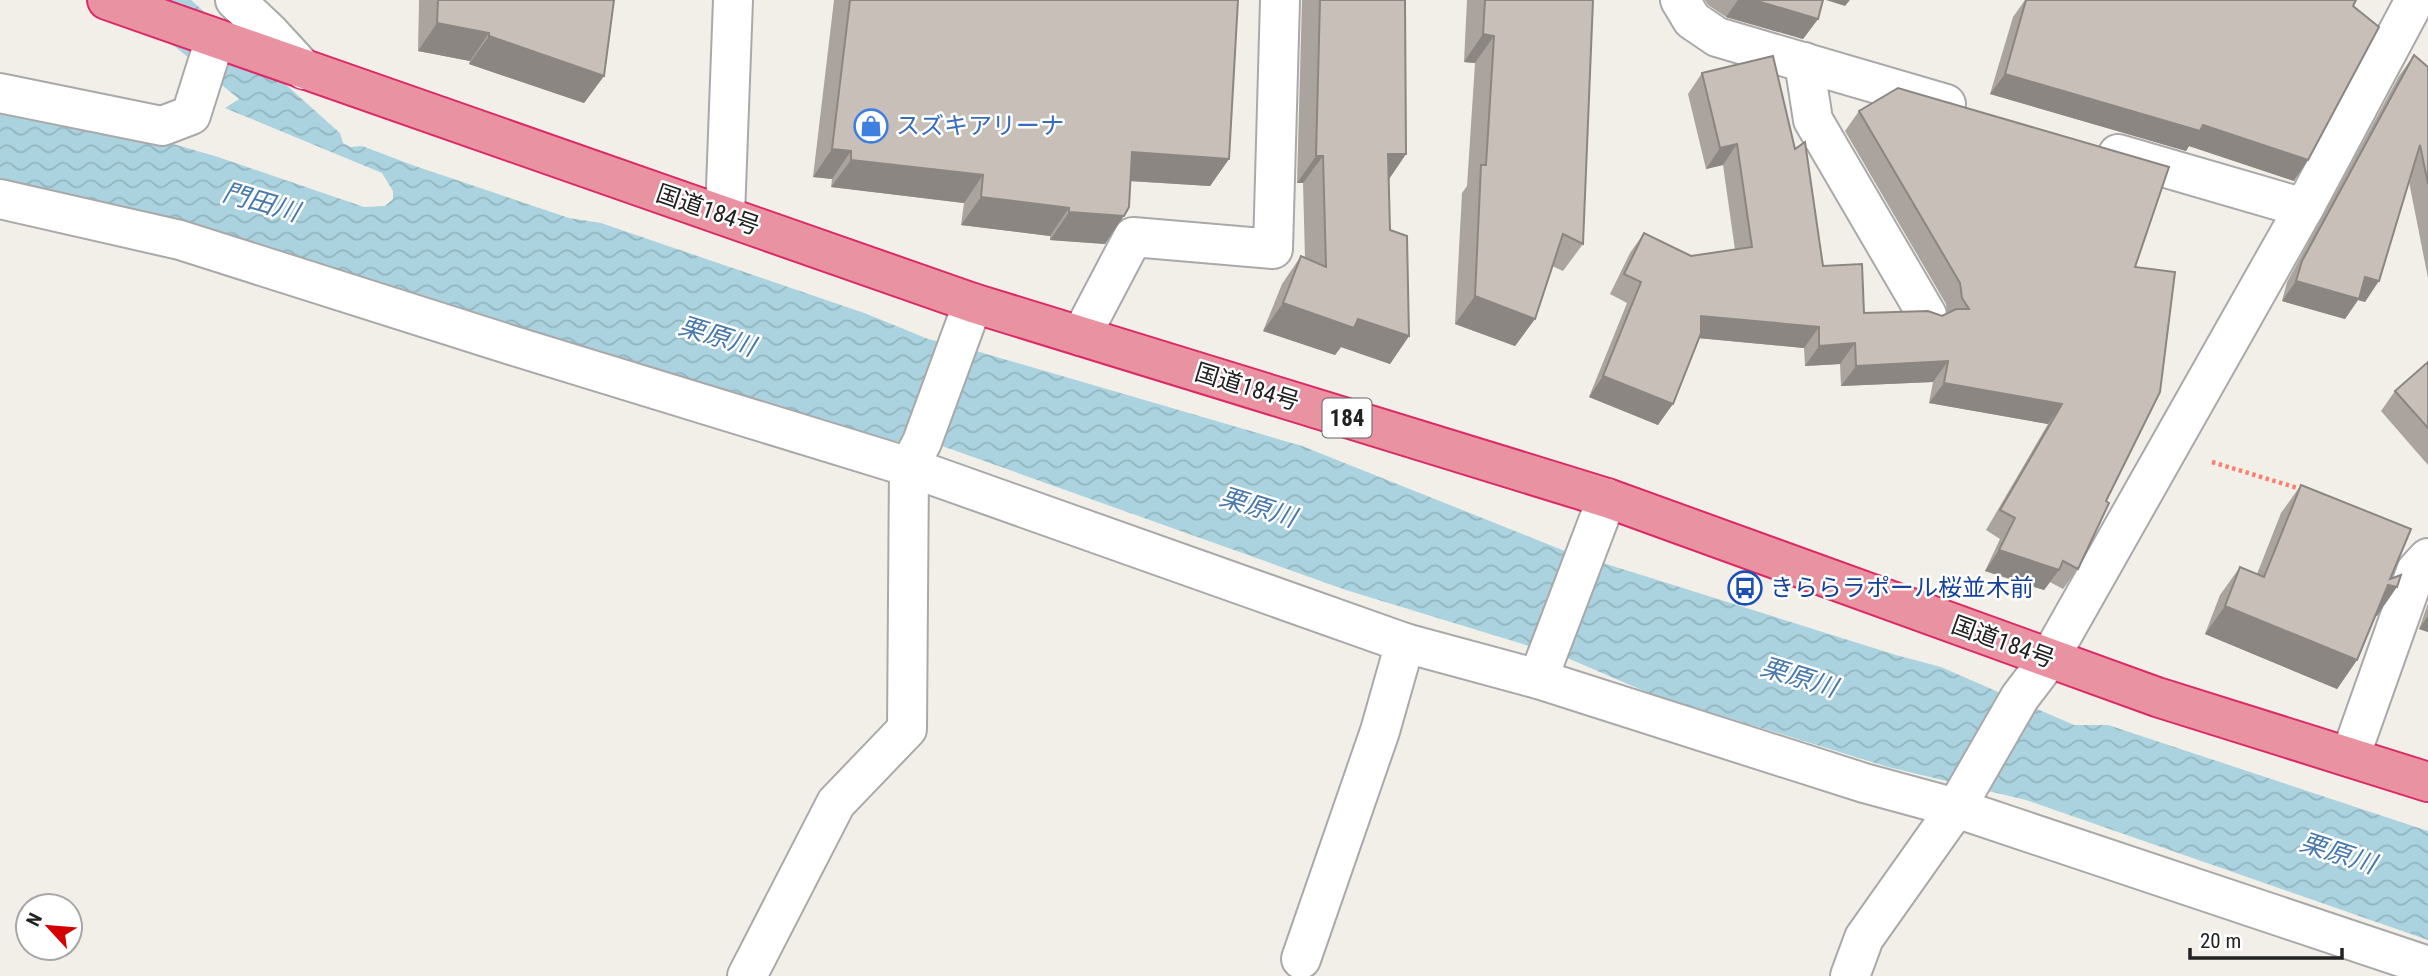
<svg xmlns="http://www.w3.org/2000/svg" width="2428" height="976" font-family="'Roboto Condensed','Noto Sans JP',sans-serif">
<style>
.water{fill:url(#water-waves)}
.lines{fill:none;stroke-linecap:round;stroke-linejoin:round}
.minor-casing{stroke:#a9a9a9;stroke-width:42}
.highway-casing{stroke:#dc2a67;stroke-width:42}
.path{stroke:#fa8072;stroke-width:4.5;stroke-dasharray:3.5 3.5;stroke-linecap:butt}
.minor{stroke:#fff;stroke-width:38}
.highway{stroke:#e892a2;stroke-width:38}
.wall{fill:#aba49e}
.shaded-wall{fill:#8b8681}
.building{fill:#c7bfb8;stroke:#8b8681;stroke-width:2}
.labels{text-anchor:middle;dominant-baseline:central;stroke-width:5;stroke-linejoin:round;paint-order:stroke}
.shield{fill:#fff;stroke:#646464;stroke-width:2}
.shield-label{font-size:23px;font-weight:bold;fill:#222}
.shop-label{font-size:24px;fill:#366cbe;stroke:#fff;text-anchor:start}
.street-label{font-size:24px;fill:#222;stroke:#fff}
.transit-label{font-size:24px;fill:#164399;stroke:#fff;text-anchor:start}
.water-label{font-size:26px;font-style:italic;fill:#4a7aab;stroke:#fff}
</style>
<defs>
<pattern id="water-waves" width="16" height="10" patternUnits="userSpaceOnUse" patternTransform="scale(1.75)"><rect width="16" height="10" fill="#aad3df"/><path d="M0 5q4-4 8 0t8 0" fill="none" stroke="#92b5bf"/></pattern>
</defs>
<rect width="100%" height="100%" fill="#f2efe9"/>
<!-- water -->
<path class="water" d="M 118,0 L 191,0 L 340,133 L 343,143 L 351,147 L 362,146 L 415,166 L 569,218 L 601,223 L 867,314 L 928,339 L 973,350 L 1302,446 L 1565,551 L 1896,655 L 1941,667 L 2074,725 L 2108,725 L 2428,831 L 2428,940 L 2026,800 L 1888,767 L 1651,694 L 1565,657 L 1346,590 L 942,446 L 894,441 L 563,343 L 0,185 L 0,106 L 146,136 L 218,157 L 364,207 L 385,206 L 393,199 L 393,191 L 382,173 L 225,108 L 239,99 Z"/>
<g class="lines">
<defs>
<g id="minor">
<path d="M 235,0 L 269,32 L 304,70"/>
<path d="M 1680,0 L 1692,20 L 1717,37 L 1946,104"/>
<path d="M 1804,62 L 1813,120 L 1927,315"/>
<path d="M 0,93 L 162,126 L 191,115 L 215,39"/>
<path d="M 2118,154 L 2304,208"/>
<path d="M 0,199 L 180,240 L 514,346 L 909,467 L 1405,643 L 1538,679 L 1864,783 L 1956,808 L 2428,966"/>
<path d="M 725,215 L 733,0"/>
<path d="M 1081,336 L 1133,237 L 1273,249 L 1280,0"/>
<path d="M 1538,679 L 1607,498"/>
<path d="M 2350,757 L 2416,571 L 2428,558"/>
<path d="M 1301,959 L 1380,731 L 1405,643"/>
<path d="M 747,976 L 836,803 L 907,729 L 909,467 L 922,442 L 973,303"/>
<path d="M 1850,976 L 1864,938 L 1956,808 L 2020,697 L 2049,659 L 2304,208 L 2415,0"/>
</g>
<path id="highway" d="M 107,0 L 973,303 L 1607,498 L 2157,697 L 2428,782"/>
</defs>
<!-- minor casing -->
<use href="#minor" class="minor-casing"/>
<!-- highway casing -->
<use href="#highway" class="highway-casing"/>
<!-- path -->
<path class="path" d="M 2212,462 L 2304,490"/>
<!-- minor -->
<use href="#minor" class="minor"/>
<!-- highway -->
<use href="#highway" class="highway"/>
</g>
<!-- wall -->
<g class="wall">
<path d="M 419,0 L 614,0 L 604,76 L 584,103 L 469,64 L 470,61 L 418,51 Z"/>
<path d="M 834,0 L 1238,0 L 1229,159 L 1210,186 L 1130,181 L 1105,244 L 1050,240 L 1050,236 L 961,225 L 964,203 L 831,187 L 832,179 L 813,177 Z"/>
<path d="M 1302,0 L 1405,0 L 1406,154 L 1389,179 L 1390,230 L 1409,336 L 1390,364 L 1341,347 L 1335,355 L 1263,331 L 1282,284 L 1301,256 L 1305,258 L 1303,183 L 1297,183 Z"/>
<path d="M 1464,0 L 1593,0 L 1583,244 L 1563,271 L 1552,266 L 1535,319 L 1515,346 L 1455,324 L 1462,193 L 1467,186 L 1475,63 L 1464,62 L 1467,0 Z"/>
<path d="M 1705,0 L 1823,0 L 1818,19 L 1803,39 L 1726,17 L 1708,5 Z"/>
<path d="M 2025,0 L 2356,0 L 2353,6 L 2294,181 L 2189,146 L 2186,151 L 1990,94 L 2013,17 Z"/>
<path d="M 2414,55 L 2428,67 L 2428,278 L 2409,182 L 2365,302 L 2358,300 L 2345,319 L 2282,301 L 2287,282 L 2399,76 Z"/>
<path d="M 1702,73 L 1823,266 L 1864,313 L 1942,316 L 1947,314 L 1946,304 L 1845,131 L 1859,111 L 2135,267 L 2106,501 L 2078,569 L 2063,589 L 2050,582 L 2044,590 L 1985,571 L 2000,539 L 1986,530 L 2048,424 L 1929,403 L 1933,382 L 1841,386 L 1840,364 L 1805,366 L 1804,348 L 1699,338 L 1658,425 L 1589,397 L 1627,303 L 1610,294 L 1630,253 L 1644,233 L 1691,256 L 1735,250 L 1723,165 L 1706,169 L 1688,94 Z"/>
<path d="M 2428,362 L 2428,465 L 2381,411 L 2395,391 Z"/>
<path d="M 2301,485 L 2390,579 L 2377,616 L 2376,615 L 2357,660 L 2337,689 L 2205,634 L 2220,595 L 2240,567 L 2257,574 L 2281,513 Z"/>
<path d="M 2428,603 L 2428,632 L 2419,629 Z"/>
</g>
<!-- shaded-wall -->
<g class="shaded-wall">
<path d="M 1738,0 L 1754,0 L 1818,19 L 1803,39 L 1726,17 Z"/>
<path d="M 1826,0 L 1850,0 L 1845,6 Z"/>
<path d="M 437,23 L 489,33 L 470,61 L 418,51 Z"/>
<path d="M 1483,34 L 1494,36 L 1475,63 L 1464,62 Z"/>
<path d="M 489,36 L 604,76 L 584,103 L 469,64 Z"/>
<path d="M 2005,74 L 2203,125 L 2308,160 L 2294,181 L 2189,146 L 2186,151 L 1990,94 Z"/>
<path d="M 1737,144 L 1723,165 L 1706,169 L 1720,148 Z"/>
<path d="M 832,149 L 851,151 L 832,179 L 813,177 Z"/>
<path d="M 1132,152 L 1229,159 L 1210,186 L 1113,180 Z"/>
<path d="M 1388,154 L 1406,154 L 1387,182 Z"/>
<path d="M 1316,156 L 1323,156 L 1303,183 L 1297,183 Z"/>
<path d="M 851,160 L 983,175 L 964,203 L 831,187 Z"/>
<path d="M 981,197 L 1069,208 L 1050,236 L 961,225 Z"/>
<path d="M 1069,212 L 1124,216 L 1105,244 L 1050,240 Z"/>
<path d="M 2365,277 L 2379,281 L 2365,302 L 2358,300 L 2345,319 L 2282,301 L 2296,281 Z"/>
<path d="M 1475,296 L 1535,319 L 1515,346 L 1455,324 Z"/>
<path d="M 1283,303 L 1358,319 L 1409,336 L 1390,364 L 1341,347 L 1335,355 L 1263,331 Z"/>
<path d="M 1701,316 L 1819,327 L 1804,348 L 1686,337 Z"/>
<path d="M 1855,343 L 1840,364 L 1805,366 L 1819,346 Z"/>
<path d="M 1948,361 L 1933,382 L 1841,386 L 1856,366 Z"/>
<path d="M 1603,376 L 1673,404 L 1658,425 L 1589,397 Z"/>
<path d="M 1944,383 L 2062,404 L 2048,424 L 1929,403 Z"/>
<path d="M 1999,550 L 2059,570 L 2044,590 L 1985,571 Z"/>
<path d="M 2388,585 L 2397,587 L 2377,616 L 2368,613 Z"/>
<path d="M 2225,606 L 2357,660 L 2337,689 L 2205,634 Z"/>
<path d="M 2428,616 L 2428,632 L 2419,629 Z"/>
</g>
<!-- building -->
<g class="building">
<path d="M 438,0 L 614,0 L 604,76 L 489,36 L 489,33 L 437,23 Z"/>
<path d="M 850,0 L 1238,0 L 1229,159 L 1132,152 L 1129,207 L 1124,216 L 1069,212 L 1069,208 L 981,197 L 983,175 L 851,160 L 851,151 L 832,149 Z"/>
<path d="M 1320,0 L 1405,0 L 1406,154 L 1388,154 L 1390,230 L 1407,236 L 1409,336 L 1358,319 L 1354,328 L 1283,303 L 1301,256 L 1326,267 L 1323,156 L 1316,156 Z"/>
<path d="M 1485,0 L 1593,0 L 1583,244 L 1563,234 L 1535,319 L 1475,296 L 1481,165 L 1486,165 L 1494,36 L 1483,34 Z"/>
<path d="M 1754,0 L 1823,0 L 1818,19 Z"/>
<path d="M 2026,0 L 2356,0 L 2353,6 L 2379,27 L 2308,160 L 2203,125 L 2200,131 L 2005,74 Z"/>
<path d="M 2414,55 L 2428,67 L 2428,184 L 2420,145 L 2379,281 L 2365,277 L 2359,299 L 2296,281 L 2302,261 Z"/>
<path d="M 1773,56 L 1795,149 L 1805,142 L 1823,266 L 1862,264 L 1864,313 L 1928,311 L 1942,316 L 1956,309 L 1969,309 L 1962,298 L 1960,283 L 1859,111 L 1898,88 L 2169,167 L 2135,267 L 2175,272 L 2160,392 L 2106,501 L 2109,503 L 2078,569 L 2063,561 L 2059,570 L 1999,550 L 2015,518 L 2000,510 L 2062,404 L 1944,383 L 1948,361 L 1856,366 L 1855,343 L 1819,346 L 1819,327 L 1701,316 L 1701,333 L 1673,404 L 1603,376 L 1641,282 L 1624,274 L 1644,233 L 1691,256 L 1752,247 L 1737,144 L 1720,148 L 1702,73 Z"/>
<path d="M 2428,362 L 2428,428 L 2395,391 Z"/>
<path d="M 2301,485 L 2411,529 L 2390,579 L 2401,575 L 2397,587 L 2388,585 L 2357,660 L 2225,606 L 2240,567 L 2264,577 Z"/>
</g>
<!-- icons -->
<defs>
<symbol id="shop-ring" viewBox="-11 -11 22 22"><circle r="9.5" fill="#fff" stroke="#3f7fe0" stroke-width="1.5"/><path d="M-5-2.5h2.3a2.7 3.5 0 0 1 5.4 0H5L5.5 6h-11ZM-1.5-2.5h3a1.5 2.3 0 0 0-3 0Z" fill="#3f7fe0"/></symbol>
<symbol id="bus-ring" viewBox="-11 -11 22 22"><circle r="9.5" fill="#fff" stroke="#1a4fb4" stroke-width="1.5"/><path d="M-5-6H5V4H4V6H2V4H-2V6H-4V4H-5ZM-3.5-4V0h7V-4ZM-3.5 1.2v1.5H-2V1.2ZM2 1.2v1.5H3.5V1.2Z" fill="#1a4fb4"/></symbol>
</defs>
<g fill-rule="evenodd">
<use href="#shop-ring" x="852" y="107" width="38" height="38"/>
<use href="#bus-ring" x="1726" y="569" width="38" height="38"/>
</g>
<g class="labels">
<!-- shield labels -->
<rect class="shield" x="1322.5" y="398.5" width="49" height="39" rx="5"/>
<g class="shield-label">
<text x="1347" y="418">184</text>
</g>
<!-- shop labels -->
<g class="shop-label">
<text x="896" y="126">スズキアリーナ</text>
</g>
<!-- street labels -->
<g class="street-label">
<text transform="translate(708 210) rotate(19)">国道184号</text>
<text transform="translate(1247 387) rotate(17)">国道184号</text>
<text transform="translate(2003 642) rotate(20)">国道184号</text>
</g>
<!-- transit labels -->
<g class="transit-label">
<text x="1770" y="588">きららラポール桜並木前</text>
</g>
<!-- water labels -->
<g class="water-label">
<text transform="translate(261 202) rotate(16)">門田川</text>
<text transform="translate(717 336) rotate(17)">栗原川</text>
<text transform="translate(1258 507) rotate(17)">栗原川</text>
<text transform="translate(1799 677) rotate(17)">栗原川</text>
<text transform="translate(2338 853) rotate(18)">栗原川</text>
</g>
</g>
<!-- north arrow -->
<g transform="translate(49 927) rotate(296)"><circle r="33" fill="#ffffff" stroke="#a7a7a7" stroke-width="2"/>
<path d="M0-5L12 26L0 18L-12 26Z" fill="#d40000"/>
<text y="-10" font-size="19" font-weight="bold" text-anchor="middle" fill="#222222">N</text>
</g>
<!-- scale -->
<path d="M2190 948v10h152v-10" fill="none" stroke="#222222" stroke-width="3.5"/>
<text x="2200" y="948" font-size="21" fill="#222222" stroke="#ffffff" stroke-width="5" paint-order="stroke">20 m</text>
</svg>
